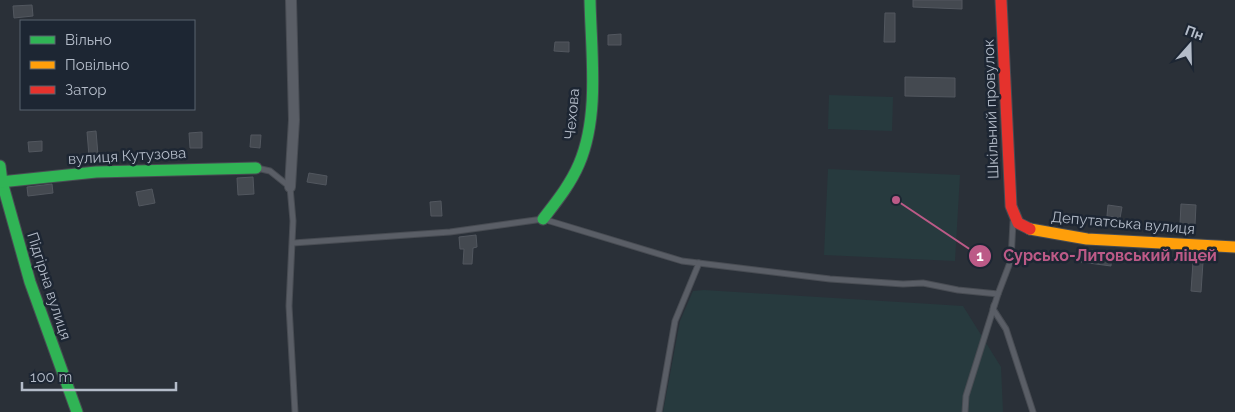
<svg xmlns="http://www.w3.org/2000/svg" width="1235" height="412" font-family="Raleway,sans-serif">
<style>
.green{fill:#273a3e}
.building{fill:#444950;stroke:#52575f}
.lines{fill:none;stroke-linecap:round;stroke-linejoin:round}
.lane-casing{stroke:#484c53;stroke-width:7}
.street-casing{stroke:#484c53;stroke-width:12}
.fast-casing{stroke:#484c53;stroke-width:13}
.slow-casing{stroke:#484c53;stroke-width:13}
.jam-casing{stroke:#484c53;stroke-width:13}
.lane{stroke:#5a5e66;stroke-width:5}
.street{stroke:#5a5e66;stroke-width:10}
.fast{stroke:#30b455;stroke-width:11}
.slow{stroke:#ff9f0a;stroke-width:11}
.jam{stroke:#e5322d;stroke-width:11}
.labels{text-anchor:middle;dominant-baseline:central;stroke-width:5;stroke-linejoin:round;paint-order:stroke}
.street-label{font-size:15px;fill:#b4bcc9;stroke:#1d2633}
.leader{fill:none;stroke:#bc5a87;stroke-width:2}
.callout-dot{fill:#bc5a87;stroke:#1d2633;stroke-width:2}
.mark-label{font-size:15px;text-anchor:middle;font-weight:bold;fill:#fff}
.callout-label{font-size:16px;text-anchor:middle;font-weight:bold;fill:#bc5a87;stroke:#1d2633;stroke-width:5;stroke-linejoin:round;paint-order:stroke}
</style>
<rect width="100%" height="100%" fill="#2a3038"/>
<!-- green -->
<g class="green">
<path d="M 829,95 L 893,97 L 892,131 L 828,129 Z"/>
<path d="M 828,169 L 960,175 L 955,261 L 824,255 Z"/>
<path d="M 704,290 L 963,306 L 1001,367 L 1003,412 L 663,412 L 680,321 L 693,291 Z"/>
</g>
<!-- building -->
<g class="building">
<path d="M 913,0 L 962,0 L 962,9 L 913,7 Z"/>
<path d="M 32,5 L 33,16 L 14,18 L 13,6 Z"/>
<path d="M 885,13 L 895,13 L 895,42 L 884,42 Z"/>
<path d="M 621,34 L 621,45 L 608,45 L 608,35 Z"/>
<path d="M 555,42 L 569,42 L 569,52 L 554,51 Z"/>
<path d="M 905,77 L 955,78 L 955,97 L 905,96 Z"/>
<path d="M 96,131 L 98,155 L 89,156 L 87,132 Z"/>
<path d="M 202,132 L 202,148 L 190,148 L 189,133 Z"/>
<path d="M 251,135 L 261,135 L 260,148 L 250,147 Z"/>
<path d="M 42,141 L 42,151 L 29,152 L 28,142 Z"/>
<path d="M 309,173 L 327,176 L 326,185 L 307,182 Z"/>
<path d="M 253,177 L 254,194 L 238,195 L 237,178 Z"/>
<path d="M 52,184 L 53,193 L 28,196 L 27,187 Z"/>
<path d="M 152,189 L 155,203 L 139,206 L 136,192 Z"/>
<path d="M 441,201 L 442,216 L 431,216 L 430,202 Z"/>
<path d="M 1181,204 L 1196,205 L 1195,225 L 1180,224 Z"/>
<path d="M 1108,205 L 1122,207 L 1120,218 L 1107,216 Z"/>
<path d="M 476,235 L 477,247 L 473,248 L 472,264 L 463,264 L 464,249 L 460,249 L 459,237 Z"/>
<path d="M 1082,250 L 1112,251 L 1111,266 L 1081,262 Z"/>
<path d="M 1193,262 L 1203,262 L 1201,292 L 1191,291 Z"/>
</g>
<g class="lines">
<defs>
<g id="lane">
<path d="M 257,168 L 270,171 L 290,187 L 293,221 L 289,306 L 295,412"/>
<path d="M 293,243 L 450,232 L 543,219 L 682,261 L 830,279 L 903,284 L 923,283 L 958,290 L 998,294 L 1011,260 L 1013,222"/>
<path d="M 994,305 L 993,309 L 1006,329 L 1033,412"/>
<path d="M 659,412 L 675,321 L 699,263"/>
<path d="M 965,412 L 966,396 L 998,294"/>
</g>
<path id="street" d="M 290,187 L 294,120 L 291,0"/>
<g id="fast">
<path d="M 0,166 L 2,182 L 30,282 L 77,412"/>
<path d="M 0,182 L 96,172 L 256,168"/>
<path d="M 543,219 C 556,202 570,185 579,164 C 600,115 591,52 590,0"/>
</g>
<path id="slow" d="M 1030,229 L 1087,239 L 1235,247"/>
<path id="jam" d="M 1001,0 L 1011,206 L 1018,223 L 1030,229"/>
</defs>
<!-- lane casing -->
<use href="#lane" class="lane-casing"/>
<!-- street casing -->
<use href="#street" class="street-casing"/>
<!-- fast casing -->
<use href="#fast" class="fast-casing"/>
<!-- slow casing -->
<use href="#slow" class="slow-casing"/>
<!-- jam casing -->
<use href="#jam" class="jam-casing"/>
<!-- lane -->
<use href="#lane" class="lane"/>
<!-- street -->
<use href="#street" class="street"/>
<!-- fast -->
<use href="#fast" class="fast"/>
<!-- slow -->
<use href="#slow" class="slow"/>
<!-- jam -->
<use href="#jam" class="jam"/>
</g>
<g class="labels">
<!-- street labels -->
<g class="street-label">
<text transform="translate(991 109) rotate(-92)">Шкільний провулок</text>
<text transform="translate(572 114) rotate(-85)">Чехова</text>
<text transform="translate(127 156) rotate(-3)">вулиця Кутузова</text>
<text transform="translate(1123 223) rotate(5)">Депутатська вулиця</text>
<text transform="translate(49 286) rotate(72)">Підгірна вулиця</text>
</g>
</g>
<!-- callouts -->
<path class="leader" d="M896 200L980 256"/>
<g class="callout-dot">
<circle cx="896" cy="200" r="5"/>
<circle cx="980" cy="256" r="12"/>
</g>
<g class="mark-label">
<text x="980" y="261">1</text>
</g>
<g class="callout-label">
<text x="1110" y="261">Сурсько-Литовський ліцей</text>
</g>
<!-- legend -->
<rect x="20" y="20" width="175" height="90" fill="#1d2633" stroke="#59626f"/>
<rect x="30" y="36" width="25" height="8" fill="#30b455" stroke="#59626f"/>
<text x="65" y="45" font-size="15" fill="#b4bcc9">Вільно</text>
<rect x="30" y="61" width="25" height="8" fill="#ff9f0a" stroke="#59626f"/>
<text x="65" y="70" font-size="15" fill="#b4bcc9">Повільно</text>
<rect x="30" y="86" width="25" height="8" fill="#e5322d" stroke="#59626f"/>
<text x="65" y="95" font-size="15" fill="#b4bcc9">Затор</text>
<!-- north arrow -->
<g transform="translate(1190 45) rotate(20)" stroke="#1d2633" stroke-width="4" paint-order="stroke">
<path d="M0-4L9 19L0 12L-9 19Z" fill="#b4bcc9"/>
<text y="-8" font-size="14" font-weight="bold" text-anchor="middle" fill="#b4bcc9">Пн</text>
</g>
<!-- scale -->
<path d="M22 382v8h154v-8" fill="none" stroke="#b4bcc9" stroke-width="2.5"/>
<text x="30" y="382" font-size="15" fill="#b4bcc9" stroke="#1d2633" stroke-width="4" paint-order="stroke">100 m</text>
</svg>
